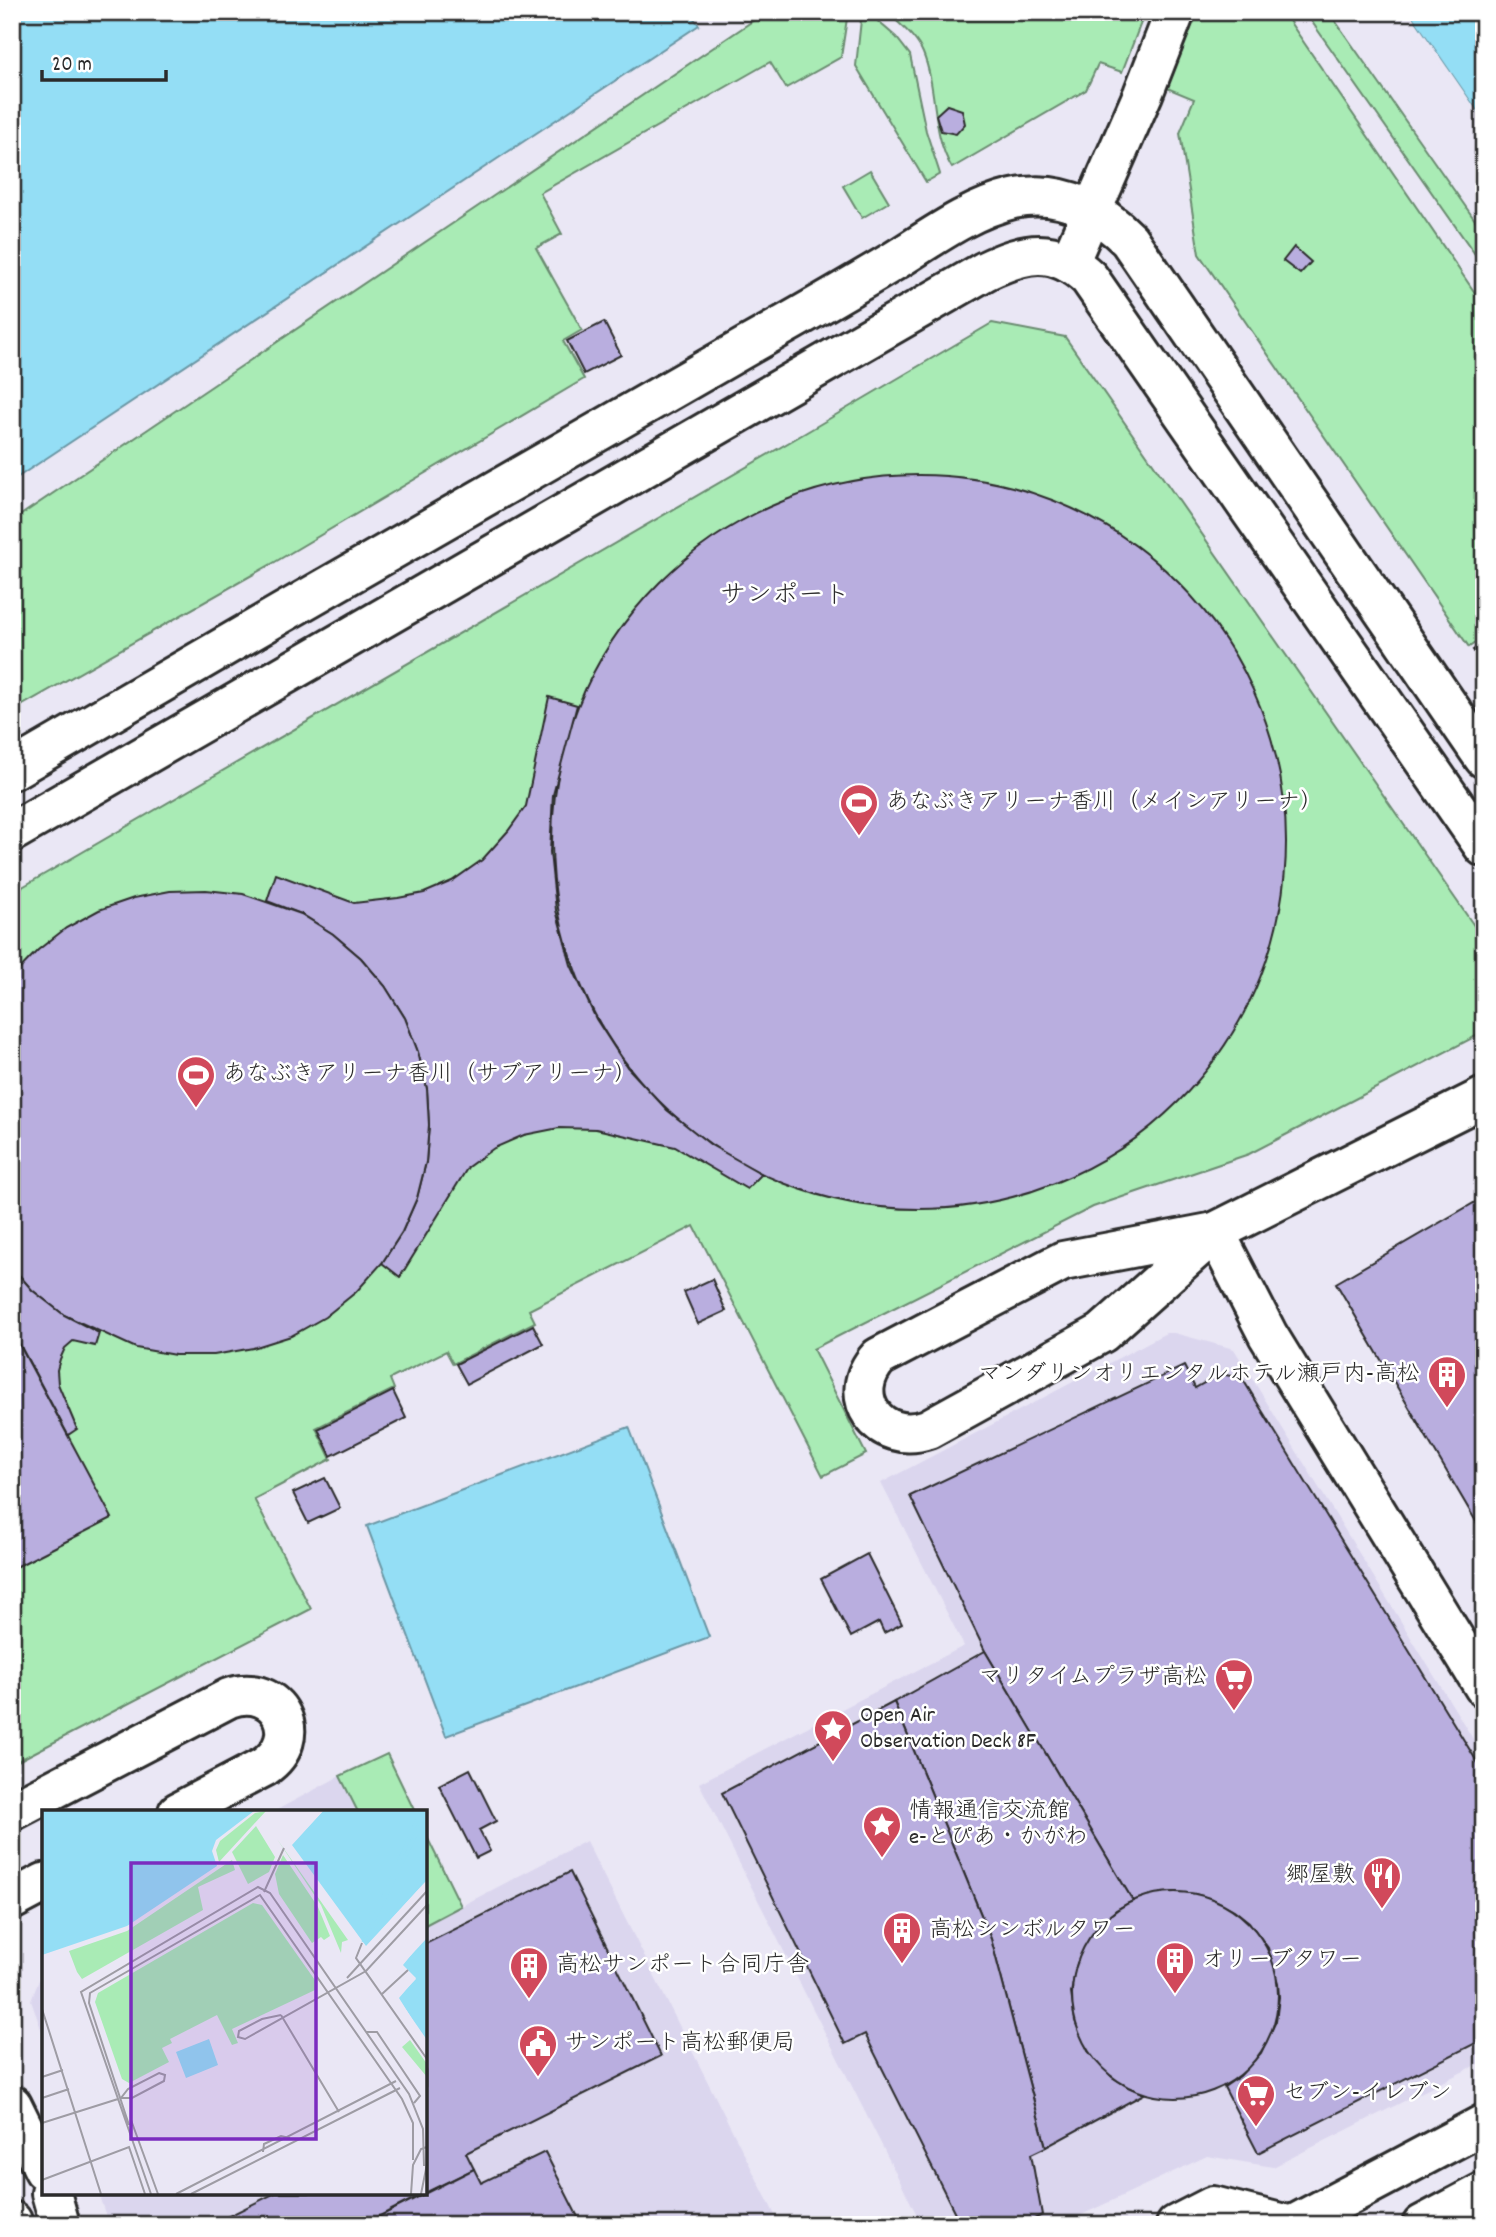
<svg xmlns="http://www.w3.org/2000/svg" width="1496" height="2237" font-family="Dekko,'Klee One',sans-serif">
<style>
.built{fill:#dbd6ee}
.green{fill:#a9ebb5;stroke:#6a8b70;stroke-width:2}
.water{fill:#94def5;stroke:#6a96a4;stroke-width:2}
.pier{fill:#eae7f5}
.building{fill:#b9aedf;stroke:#2b2b2b;stroke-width:2}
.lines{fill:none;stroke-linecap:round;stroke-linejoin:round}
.minor-casing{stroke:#2b2b2b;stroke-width:44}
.minor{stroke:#fff;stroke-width:38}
.labels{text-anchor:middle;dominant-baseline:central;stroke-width:5;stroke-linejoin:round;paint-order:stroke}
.poi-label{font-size:23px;fill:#2b2b2b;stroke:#fff;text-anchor:start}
.quarter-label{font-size:26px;fill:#2b2b2b;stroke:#fff}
.inset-river{fill:none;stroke:#94def5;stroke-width:3.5}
.inset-road{fill:none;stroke:#9e9ca4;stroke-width:2}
.view{fill:#7b2cbf;fill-opacity:0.15;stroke:#7b2cbf;stroke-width:3.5}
.inset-edge{fill:none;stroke:#2b2b2b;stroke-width:3.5}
</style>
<rect width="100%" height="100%" fill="#eae7f5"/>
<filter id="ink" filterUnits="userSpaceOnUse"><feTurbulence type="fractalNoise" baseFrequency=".0143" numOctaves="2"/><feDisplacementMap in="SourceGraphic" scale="14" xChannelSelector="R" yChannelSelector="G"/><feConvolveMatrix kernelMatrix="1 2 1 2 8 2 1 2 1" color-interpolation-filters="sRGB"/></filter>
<g filter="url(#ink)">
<!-- built -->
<g class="built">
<path d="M 1166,1333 L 1174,1333 L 1234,1349 L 1484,1757 L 1484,2061 L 1273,2167 L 1207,2156 L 1060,2225 L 922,2225 L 699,1783 L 964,1646 L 881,1483 Z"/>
<path d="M 340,1776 L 358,1812 L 273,1812 Z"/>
<path d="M 586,1841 L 780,2225 L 109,2225 L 98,2193 L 425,2193 L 425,1925 Z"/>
<path d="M 44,1967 L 44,2037 L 31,2001 Z"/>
</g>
<!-- green -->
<g class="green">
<path d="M 766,12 L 848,12 L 841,57 L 786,88 L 770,62 L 540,193 L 562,234 L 536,248 L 582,330 L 563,341 L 584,379 L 275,562 L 12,711 L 12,521 Z"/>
<path d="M 887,12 L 1145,12 L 1122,72 L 1098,64 L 1086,90 L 952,168 C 931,133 938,90 923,53 C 916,36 899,24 887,12 Z"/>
<path d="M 1197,12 L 1283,12 L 1484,306 L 1484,637 L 1469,647 L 1199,254 L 1180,133 L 1194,99 L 1167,88 Z"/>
<path d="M 1305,12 L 1329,12 L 1484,233 L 1484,267 Z"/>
<path d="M 867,17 L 874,18 L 896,37 L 910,55 L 926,131 L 940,174 L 926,182 L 856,66 L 861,20 Z"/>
<path d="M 870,170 L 889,202 L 862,218 L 843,186 Z"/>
<path d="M 992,323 L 1065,337 L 1484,940 L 1484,1032 L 1249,1154 L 1093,1207 L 813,1349 L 866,1454 L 823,1476 L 694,1226 L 529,1310 L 535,1322 L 453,1364 L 446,1351 L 390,1379 L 394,1389 L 316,1428 L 331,1459 L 254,1499 L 311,1609 L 12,1764 L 12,893 L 805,433 Z"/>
<path d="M 387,1754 L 415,1812 L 358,1812 L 340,1776 Z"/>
<path d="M 425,1833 L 461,1906 L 425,1925 Z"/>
</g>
<!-- water -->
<g class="water">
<path d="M 12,12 L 689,12 L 699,25 L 12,481 Z"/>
<path d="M 1409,12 L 1484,12 L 1484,121 Z"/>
<path d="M 629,1427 L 709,1637 L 446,1736 L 367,1526 Z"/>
</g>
<!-- pier -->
<path class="pier" d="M 1405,12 L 1409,12 L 1484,121 L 1484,124 Z"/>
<!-- building -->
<g class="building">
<path d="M 947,105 L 962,110 L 965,124 L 956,134 L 941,131 L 936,115 Z"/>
<path d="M 1294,247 L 1311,262 L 1300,274 L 1283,261 Z"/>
<path d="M 604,322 L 621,355 L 584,374 L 567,341 Z"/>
<circle cx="919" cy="842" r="367"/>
<path d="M 1484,643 L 1484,665 L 1473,650 Z"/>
<path d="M 549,697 L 577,705 L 553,795 L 550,852 L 556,910 L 571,965 L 596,1019 L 627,1067 L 667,1110 L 711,1145 L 762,1174 L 747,1189 L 675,1147 L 596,1129 L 559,1128 L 524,1135 L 494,1148 L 468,1167 L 400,1277 L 382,1263 L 402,1232 L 417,1198 L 426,1162 L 429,1125 L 427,1089 L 418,1052 L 405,1018 L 385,986 L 361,958 L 333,934 L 301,914 L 267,901 L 276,874 L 354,903 L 398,898 L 424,893 L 452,881 L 482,860 L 508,831 L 526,806 Z"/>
<path d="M 206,890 L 243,894 L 301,914 L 333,934 L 361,958 L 385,986 L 405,1018 L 418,1052 L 427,1089 L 429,1125 L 426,1162 L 417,1198 L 402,1232 L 382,1263 L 356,1292 L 325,1317 L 291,1336 L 253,1348 L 214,1355 L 175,1355 L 136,1348 L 64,1315 L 32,1290 L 12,1267 L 12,977 L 38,950 L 66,928 L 99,910 L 134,898 L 170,891 Z"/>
<path d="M 1484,1197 L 1484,1535 L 1336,1283 Z"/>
<path d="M 12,1267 L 32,1290 L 64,1315 L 99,1333 L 95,1346 L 73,1341 L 65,1348 L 60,1359 L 57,1370 L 58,1384 L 77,1429 L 68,1435 L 12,1330 Z"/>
<path d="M 712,1279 L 726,1311 L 698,1324 L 684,1292 Z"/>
<path d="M 533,1325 L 543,1344 L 467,1384 L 456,1364 Z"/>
<path d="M 12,1331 L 112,1518 L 12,1569 Z"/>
<path d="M 1184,1366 L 1195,1388 L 1220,1374 L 1242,1378 L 1484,1773 L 1484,2039 L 1258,2153 L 1224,2087 L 1240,2076 L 1261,2053 L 1276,2021 L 1279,1997 L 1278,1983 L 1268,1948 L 1249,1922 L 1234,1910 L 1215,1900 L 1195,1894 L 1174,1892 L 1153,1895 L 1133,1901 L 985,1651 L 910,1496 Z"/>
<path d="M 393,1391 L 406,1418 L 331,1456 L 318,1429 Z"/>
<path d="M 325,1478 L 340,1508 L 308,1523 L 293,1493 Z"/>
<path d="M 867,1554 L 902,1624 L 884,1633 L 879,1622 L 851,1637 L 821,1579 Z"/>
<path d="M 985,1651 L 1133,1901 L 1116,1910 L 1093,1933 L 1077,1963 L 1071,1993 L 1075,2021 L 1088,2051 L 1112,2077 L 1128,2087 L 1144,2094 L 1046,2147 L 991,1939 L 894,1702 Z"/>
<path d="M 894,1702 L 991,1939 L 1046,2147 L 1031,2154 L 1042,2215 L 1023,2225 L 961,2225 L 865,2034 L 845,2044 L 722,1793 Z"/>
<path d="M 470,1769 L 496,1821 L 479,1830 L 490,1851 L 476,1858 L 439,1785 Z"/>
<path d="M 570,1872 L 661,2056 L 466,2153 L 474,2169 L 425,2193 L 425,1944 Z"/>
<circle cx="1175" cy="1995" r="103"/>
<path d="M 545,2152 L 582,2225 L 362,2225 L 474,2169 L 481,2183 Z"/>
<path d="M 275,2193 L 425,2193 L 362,2225 L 335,2225 L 333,2220 L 324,2225 L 231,2225 L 227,2217 Z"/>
</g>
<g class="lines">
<defs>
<g id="minor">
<path d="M 1069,263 L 1143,94 L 1175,12"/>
<path d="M 12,770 C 257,627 502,486 749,345 C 797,318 846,290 894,261 C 931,238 970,209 1013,199 C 1059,189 1097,208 1129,240 L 1484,758"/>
<path d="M 12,832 L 985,271 C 1025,252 1054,245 1089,278 L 1484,847"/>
<path d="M 1215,1232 L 1063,1261 L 879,1357 C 843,1396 879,1446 928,1429 L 1102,1333 L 1215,1232 L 1484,1097"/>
<path d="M 1215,1232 L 1268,1335 L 1484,1687"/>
<path d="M 12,1811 L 229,1698 C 279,1681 307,1738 264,1767 L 178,1812"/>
<path d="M 12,1900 L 44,1883"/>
<path d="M 12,2105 L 44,2170"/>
<path d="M 51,2193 L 60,2225"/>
<path d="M 12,2221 L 13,2225"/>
<path d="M 1176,2225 L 1213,2206 L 1288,2225"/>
<path d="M 1293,2225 L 1484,2124"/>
<path d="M 1422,2225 L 1484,2192"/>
</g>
</defs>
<!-- minor casing -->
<use href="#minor" class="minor-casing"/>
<!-- minor -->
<use href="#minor" class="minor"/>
</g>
</g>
<!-- icons -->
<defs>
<symbol id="stadium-pin" viewBox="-11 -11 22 30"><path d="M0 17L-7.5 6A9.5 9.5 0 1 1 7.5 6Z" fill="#d1495b" stroke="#fff"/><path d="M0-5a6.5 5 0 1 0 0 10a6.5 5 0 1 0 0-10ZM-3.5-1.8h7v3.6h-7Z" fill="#fff"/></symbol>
<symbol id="building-pin" viewBox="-11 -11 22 30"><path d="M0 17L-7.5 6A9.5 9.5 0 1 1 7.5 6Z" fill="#d1495b" stroke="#fff"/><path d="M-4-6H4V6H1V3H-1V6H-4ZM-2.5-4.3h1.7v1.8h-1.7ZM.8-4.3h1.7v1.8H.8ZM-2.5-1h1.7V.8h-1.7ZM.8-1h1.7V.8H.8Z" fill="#fff"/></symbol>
<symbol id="supermarket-pin" viewBox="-11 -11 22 30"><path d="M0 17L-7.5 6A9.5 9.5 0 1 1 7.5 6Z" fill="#d1495b" stroke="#fff"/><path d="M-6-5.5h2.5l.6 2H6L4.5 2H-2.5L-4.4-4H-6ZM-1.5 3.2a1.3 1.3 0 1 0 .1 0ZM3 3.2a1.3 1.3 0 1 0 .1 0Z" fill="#fff"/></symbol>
<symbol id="sight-pin" viewBox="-11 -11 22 30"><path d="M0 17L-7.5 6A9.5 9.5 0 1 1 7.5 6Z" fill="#d1495b" stroke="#fff"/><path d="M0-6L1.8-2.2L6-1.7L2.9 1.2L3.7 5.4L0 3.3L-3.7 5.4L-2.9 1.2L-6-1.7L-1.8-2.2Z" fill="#fff"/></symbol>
<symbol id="restaurant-pin" viewBox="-11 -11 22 30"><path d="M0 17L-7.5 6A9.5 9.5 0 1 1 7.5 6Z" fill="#d1495b" stroke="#fff"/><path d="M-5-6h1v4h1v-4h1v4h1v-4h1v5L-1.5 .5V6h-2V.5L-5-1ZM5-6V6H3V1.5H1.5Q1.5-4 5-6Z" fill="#fff"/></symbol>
<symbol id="civic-pin" viewBox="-11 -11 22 30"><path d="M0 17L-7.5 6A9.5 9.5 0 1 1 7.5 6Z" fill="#d1495b" stroke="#fff"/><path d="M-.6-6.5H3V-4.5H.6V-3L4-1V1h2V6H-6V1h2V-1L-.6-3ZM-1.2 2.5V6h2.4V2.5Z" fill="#fff"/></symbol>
</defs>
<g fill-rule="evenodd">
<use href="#stadium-pin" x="837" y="781" width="44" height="60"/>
<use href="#stadium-pin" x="174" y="1053" width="44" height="60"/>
<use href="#building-pin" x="1425" y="1353" width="44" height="60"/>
<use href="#supermarket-pin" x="1212" y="1656" width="44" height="60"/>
<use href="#sight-pin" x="811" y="1707" width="44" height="60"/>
<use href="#sight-pin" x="860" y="1803" width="44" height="60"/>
<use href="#restaurant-pin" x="1360" y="1854" width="44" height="60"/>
<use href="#building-pin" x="880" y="1909" width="44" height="60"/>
<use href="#building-pin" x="1153" y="1939" width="44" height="60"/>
<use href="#building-pin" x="507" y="1944" width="44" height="60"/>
<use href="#civic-pin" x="516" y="2022" width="44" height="60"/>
<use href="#supermarket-pin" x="1234" y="2072" width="44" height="60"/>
</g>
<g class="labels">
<!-- poi labels -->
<g class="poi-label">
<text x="886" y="803">あなぶきアリーナ香川（メインアリーナ）</text>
<text x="223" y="1075">あなぶきアリーナ香川（サブアリーナ）</text>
<text x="1420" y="1375" text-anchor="end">マンダリンオリエンタルホテル瀬戸内-高松</text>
<text x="1207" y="1678" text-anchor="end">マリタイムプラザ高松</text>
<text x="860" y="1716">Open Air<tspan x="860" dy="26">Observation Deck 8F</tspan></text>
<text x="909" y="1812">情報通信交流館<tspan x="909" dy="26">e-とぴあ・かがわ</tspan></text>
<text x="1355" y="1876" text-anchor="end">郷屋敷</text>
<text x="929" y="1931">高松シンボルタワー</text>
<text x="1202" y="1961">オリーブタワー</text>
<text x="556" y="1966">高松サンポート合同庁舎</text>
<text x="565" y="2044">サンポート高松郵便局</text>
<text x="1283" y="2094">セブン-イレブン</text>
</g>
<!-- quarter labels -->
<g class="quarter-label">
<text x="785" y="596">サンポート</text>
</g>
</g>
<!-- overview -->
<g transform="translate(42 1810)">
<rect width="385" height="385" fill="#eae7f5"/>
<path d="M 224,1 L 177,52 L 174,40 L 178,31 L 213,3 ZM 214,16 L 233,47 L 227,62 L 206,74 L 190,42 ZM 235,29 L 306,130 L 300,132 L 299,143 L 279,95 ZM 241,45 L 276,97 L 288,126 L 282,130 L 279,127 L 270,133 L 237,84 L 233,64 ZM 190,50 L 193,60 L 156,77 L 161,100 L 40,169 L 35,162 L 27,141 L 85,121 ZM 211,93 L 220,95 L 275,173 L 273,180 L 190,219 L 196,233 L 190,235 L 175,205 L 128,229 L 130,233 L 120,238 L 127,252 L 87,273 L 80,269 L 53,192 L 56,183 ZM 368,230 L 385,254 L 385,267 L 360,237 Z" fill="#a9ebb5"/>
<path d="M 0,1 L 212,1 L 174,30 L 170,41 L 175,56 L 85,116 L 0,145 ZM 281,1 L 385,1 L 385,70 L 324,137 L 249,35 ZM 385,128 L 385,230 L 356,188 L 374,169 L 360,155 ZM 167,229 L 176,255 L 144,268 L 134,242 Z" fill="#94def5"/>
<path d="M 276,1 L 281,1 L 250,35 L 324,136 L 385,70 L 325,140 L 309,127 L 246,37 ZM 385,125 L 361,155 L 374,168 L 357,188 L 385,233 L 353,188 L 369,169 L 357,154 Z" fill="#eae7f5"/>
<path class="inset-river" d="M 331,110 L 379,1M 321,132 L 385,2"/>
<path class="inset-road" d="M 222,82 L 242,38M 320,133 L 314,148 L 385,249M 305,168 L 385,81M 340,184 L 366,160M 0,199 L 59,384M 239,205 L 220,209 L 197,221 L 196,227 L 203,229 L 324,161 L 385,95M 239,205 L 297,302M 324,222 L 335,222 L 378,286 L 372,293M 117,263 L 123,265 L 122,271 L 90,288 L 79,288 L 86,279 ZM 0,267 L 21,260M 0,288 L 27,279M 89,310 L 116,384M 0,313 L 76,289M 87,315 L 47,193 L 48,183 L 218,85 L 360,289 L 371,313 L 371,350M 221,342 L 222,334 L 239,326 L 248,328M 0,370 L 87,337 L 103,384M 109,384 L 39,182 L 216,77 L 228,83 L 367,284 L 381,319 L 382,356M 134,384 L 354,271M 149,384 L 358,278M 369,384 L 371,355 L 379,339 L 385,337M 379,384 L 385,354"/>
<path class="view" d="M 89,53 L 274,53 L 274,329 L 89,329 Z"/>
<rect width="385" height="385" class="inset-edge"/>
</g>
<!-- margin -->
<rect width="1496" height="2237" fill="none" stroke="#fff" stroke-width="42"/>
<rect x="21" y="21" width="1454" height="2195" fill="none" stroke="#2b2b2b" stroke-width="2.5" filter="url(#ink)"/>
<!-- scale -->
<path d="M42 70v10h124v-10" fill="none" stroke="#2b2b2b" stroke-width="3.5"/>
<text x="52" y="70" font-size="21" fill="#2b2b2b" stroke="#ffffff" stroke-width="5" paint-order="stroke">20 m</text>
</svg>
